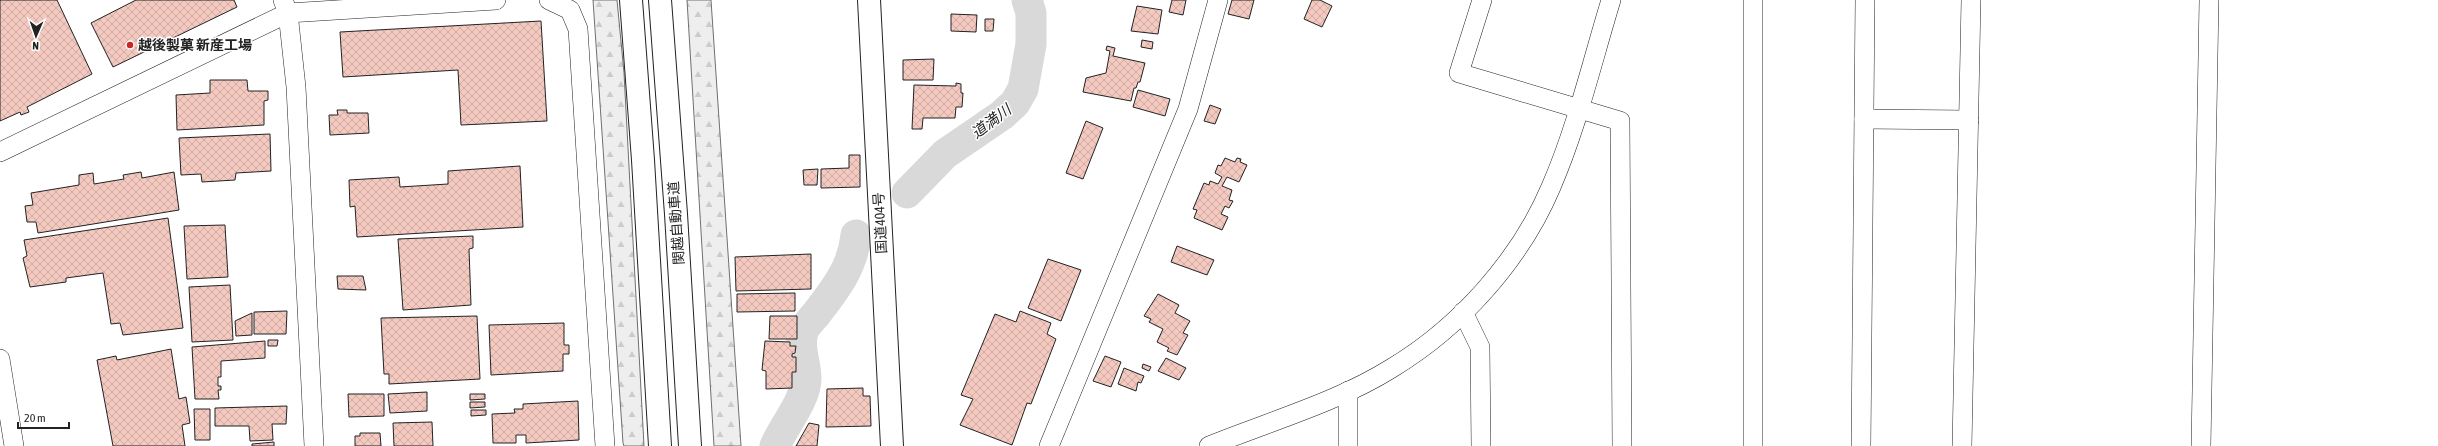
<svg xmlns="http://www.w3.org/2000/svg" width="2438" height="446" font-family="'Asap Condensed','Noto Sans JP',sans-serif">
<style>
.forest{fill:url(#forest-firs);stroke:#6f6f6f}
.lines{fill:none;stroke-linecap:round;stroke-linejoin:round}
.river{stroke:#d9d9d9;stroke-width:31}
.building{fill:url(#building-cross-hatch);stroke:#222}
.minor-casing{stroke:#222;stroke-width:20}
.highway-casing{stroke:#222;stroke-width:24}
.minor{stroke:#fff;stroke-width:19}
.highway{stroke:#fff;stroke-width:22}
.poi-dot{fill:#c62828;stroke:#fff;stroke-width:1.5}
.labels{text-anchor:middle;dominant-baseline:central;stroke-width:3;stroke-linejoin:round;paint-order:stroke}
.poi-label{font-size:14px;font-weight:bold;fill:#222;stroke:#fff;text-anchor:start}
.street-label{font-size:14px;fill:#222;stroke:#fff}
.water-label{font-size:15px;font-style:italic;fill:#222;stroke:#fff}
</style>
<defs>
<pattern id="forest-firs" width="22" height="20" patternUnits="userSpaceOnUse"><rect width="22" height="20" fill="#eee"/><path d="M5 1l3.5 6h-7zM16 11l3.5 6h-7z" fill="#ccc"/></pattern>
<pattern id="building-cross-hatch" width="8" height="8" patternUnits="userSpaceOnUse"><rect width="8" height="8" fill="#f3c9c0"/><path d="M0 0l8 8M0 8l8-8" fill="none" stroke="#d0aca5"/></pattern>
</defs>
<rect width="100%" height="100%" fill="#fff"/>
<!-- forest -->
<g class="forest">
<path d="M 593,0 L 617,0 L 624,73 L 644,446 L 624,446 L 623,443 Z"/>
<path d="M 687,0 L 711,0 L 741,446 L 714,446 Z"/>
</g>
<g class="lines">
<!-- river -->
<g class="river">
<path d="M 907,193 L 945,154 L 1002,115 L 1015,103 L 1023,89 L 1031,44 L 1031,13 L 1027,0"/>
<path d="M 775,446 C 784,425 806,400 806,378 C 806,363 798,347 803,332 C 805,326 813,318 817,313 C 836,288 853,267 856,235"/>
</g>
</g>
<!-- building -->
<g class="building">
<path d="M 0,0 L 57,0 L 92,74 L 27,107 L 29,112 L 21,115 L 20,112 L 0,121 Z"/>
<path d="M 136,0 L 234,0 L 237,7 L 113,67 L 91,23 Z"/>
<path d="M 1172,0 L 1186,0 L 1183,15 L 1169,12 Z"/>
<path d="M 1232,0 L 1254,0 L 1249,19 L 1228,14 Z"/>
<path d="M 1312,0 L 1320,0 L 1332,6 L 1322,27 L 1304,19 Z"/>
<path d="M 1137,6 L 1162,10 L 1158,34 L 1131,31 Z"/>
<path d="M 951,14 L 977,15 L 976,32 L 951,31 Z"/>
<path d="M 985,19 L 994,19 L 993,31 L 985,31 Z"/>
<path d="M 541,21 L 547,121 L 461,125 L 458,70 L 343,77 L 340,32 Z"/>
<path d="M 1142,40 L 1153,42 L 1152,49 L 1141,47 Z"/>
<path d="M 1107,46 L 1115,48 L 1113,56 L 1145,63 L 1140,82 L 1138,82 L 1136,88 L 1134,88 L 1131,101 L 1083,92 L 1086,78 L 1106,73 L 1110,51 L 1106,50 Z"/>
<path d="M 934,59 L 933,80 L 903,80 L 903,60 Z"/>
<path d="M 210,80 L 247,80 L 248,91 L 268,91 L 268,100 L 264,101 L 264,125 L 177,130 L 176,95 L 210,93 Z"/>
<path d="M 956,83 L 961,84 L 961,93 L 963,93 L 962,107 L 956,107 L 955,118 L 923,118 L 922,129 L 912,129 L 914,85 L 956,86 Z"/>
<path d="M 1138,90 L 1170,99 L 1165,116 L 1133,107 Z"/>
<path d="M 1210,105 L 1221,109 L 1215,124 L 1204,121 Z"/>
<path d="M 337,110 L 347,110 L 347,113 L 368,113 L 369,133 L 330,135 L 329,115 L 338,115 Z"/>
<path d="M 1086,121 L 1103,128 L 1083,179 L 1066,173 Z"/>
<path d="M 270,134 L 271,171 L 236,173 L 235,180 L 202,182 L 201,174 L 181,175 L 179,138 Z"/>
<path d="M 849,155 L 860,155 L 860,187 L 821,188 L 821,169 L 849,168 Z"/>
<path d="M 1225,158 L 1235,162 L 1237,158 L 1241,159 L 1240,162 L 1247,165 L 1239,182 L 1227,177 L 1222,186 L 1232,190 L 1229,200 L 1233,201 L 1229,208 L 1225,206 L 1221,214 L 1228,217 L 1222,230 L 1194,218 L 1197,210 L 1193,209 L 1204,183 L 1209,185 L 1210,181 L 1218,184 L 1222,177 L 1215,173 L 1218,165 L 1221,166 Z"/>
<path d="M 520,166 L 523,227 L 357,237 L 355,206 L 350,207 L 349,180 L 399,177 L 400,187 L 448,184 L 448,171 Z"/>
<path d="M 818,169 L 817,185 L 804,185 L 803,170 Z"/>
<path d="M 141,172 L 142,178 L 174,172 L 179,210 L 38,233 L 36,222 L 27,222 L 25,206 L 33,205 L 31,193 L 79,185 L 79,175 L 93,173 L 94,184 L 124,179 L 123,175 Z"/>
<path d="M 168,218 L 183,328 L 123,335 L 120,323 L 111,324 L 103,273 L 66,278 L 66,282 L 30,287 L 23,258 L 27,256 L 24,240 Z"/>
<path d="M 225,225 L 228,277 L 187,279 L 184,226 Z"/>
<path d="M 473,236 L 473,248 L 469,249 L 471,305 L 403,310 L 398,239 Z"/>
<path d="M 1177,246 L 1214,260 L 1207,275 L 1171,262 Z"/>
<path d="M 811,254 L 811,289 L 736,291 L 735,257 Z"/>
<path d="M 1048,259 L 1081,270 L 1061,321 L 1028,308 Z"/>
<path d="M 337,276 L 363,276 L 366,290 L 338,289 Z"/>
<path d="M 230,285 L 233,340 L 192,342 L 189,287 Z"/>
<path d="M 795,293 L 795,311 L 737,312 L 737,294 Z"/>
<path d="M 1158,294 L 1179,305 L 1175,313 L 1190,321 L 1183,333 L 1188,335 L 1177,355 L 1167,351 L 1169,348 L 1157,342 L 1163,329 L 1149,322 L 1151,319 L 1144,316 Z"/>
<path d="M 287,311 L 286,334 L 254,334 L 254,312 Z"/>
<path d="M 1020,311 L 1051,323 L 1047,334 L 1056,339 L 1031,404 L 1027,403 L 1012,445 L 960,425 L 973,399 L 961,395 L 995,314 L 1016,322 Z"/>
<path d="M 252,313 L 252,335 L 236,336 L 235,321 Z"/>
<path d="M 477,316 L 480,379 L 389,384 L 389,374 L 384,374 L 381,318 Z"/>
<path d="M 770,316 L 797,316 L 797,339 L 769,339 Z"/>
<path d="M 564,323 L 564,345 L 569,345 L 569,354 L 563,354 L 563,371 L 491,375 L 489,325 Z"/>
<path d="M 268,340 L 278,340 L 277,346 L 268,346 Z"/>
<path d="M 265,341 L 265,358 L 221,361 L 221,377 L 218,377 L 218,386 L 221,386 L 221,390 L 218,390 L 219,399 L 195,399 L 192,347 Z"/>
<path d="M 765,341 L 790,342 L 790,346 L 796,346 L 795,353 L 792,354 L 792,357 L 796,357 L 796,372 L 792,372 L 792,388 L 766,389 L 766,371 L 762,370 Z"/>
<path d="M 171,349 L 179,399 L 186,397 L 190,423 L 182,425 L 185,446 L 113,446 L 97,360 L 116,356 L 117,360 Z"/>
<path d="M 1105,356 L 1121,362 L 1111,387 L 1093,381 Z"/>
<path d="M 1166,358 L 1186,368 L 1179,380 L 1158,371 Z"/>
<path d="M 1143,364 L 1151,367 L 1149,371 L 1142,368 Z"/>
<path d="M 1124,368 L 1144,376 L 1141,383 L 1138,382 L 1136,391 L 1118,384 Z"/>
<path d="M 863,388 L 863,396 L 870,396 L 871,426 L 826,427 L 827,389 Z"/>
<path d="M 427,392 L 427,411 L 390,413 L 388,394 Z"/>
<path d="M 348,394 L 384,394 L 384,416 L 349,417 Z"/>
<path d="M 470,394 L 485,394 L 485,399 L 470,400 Z"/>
<path d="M 578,401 L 579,440 L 526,443 L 526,435 L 516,435 L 516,443 L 493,443 L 492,414 L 515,413 L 514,409 L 523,409 L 523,404 Z"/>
<path d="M 470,402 L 485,402 L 485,407 L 470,408 Z"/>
<path d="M 287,406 L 286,424 L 272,424 L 273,440 L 250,441 L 249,426 L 215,426 L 215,408 Z"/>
<path d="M 194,409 L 210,409 L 210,440 L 195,440 Z"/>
<path d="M 471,410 L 486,410 L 486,415 L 471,416 Z"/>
<path d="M 432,422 L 433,446 L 394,446 L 393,423 Z"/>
<path d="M 809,423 L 819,425 L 817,446 L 796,446 Z"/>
<path d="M 360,433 L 380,433 L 381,446 L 355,446 L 355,436 L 360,436 Z"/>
<path d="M 274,442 L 274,446 L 252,446 L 252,444 Z"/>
</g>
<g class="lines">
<defs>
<g id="minor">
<path d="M 283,0 L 288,13 L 296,87 L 314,446"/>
<path d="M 549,0 L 570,10 L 578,29 L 605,446"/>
<path d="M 1482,0 L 1459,73 L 1620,121 L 1622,446"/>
<path d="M 1864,119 L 1969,120"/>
<path d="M 0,152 L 288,13 L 496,0"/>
<path d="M 1463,312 L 1480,347 L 1481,446"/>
<path d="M 0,359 L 14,446"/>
<path d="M 1348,391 L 1348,446"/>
<path d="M 1049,446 L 1188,109 L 1218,0"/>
<path d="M 1209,446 C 1268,422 1338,402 1392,368 C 1460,327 1520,260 1551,187 C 1577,127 1592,62 1611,0"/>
<path d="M 1753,446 L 1753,0"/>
<path d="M 1861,446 L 1865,0"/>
<path d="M 1962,446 L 1971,0"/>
<path d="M 2201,446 L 2209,0"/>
</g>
<g id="highway">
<path d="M 631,0 L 643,160 L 660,446"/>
<path d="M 660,0 L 676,214 L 690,446"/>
<path d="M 869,0 L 892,446"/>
</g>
</defs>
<!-- minor casing -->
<use href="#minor" class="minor-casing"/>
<!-- highway casing -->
<use href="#highway" class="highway-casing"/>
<!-- minor -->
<use href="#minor" class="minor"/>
<!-- highway -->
<use href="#highway" class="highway"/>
</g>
<!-- markers -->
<circle class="poi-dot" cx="130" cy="45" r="4"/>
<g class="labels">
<!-- poi labels -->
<g class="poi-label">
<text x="138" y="45">越後製菓 新産工場</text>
</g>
<!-- street labels -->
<g class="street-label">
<text transform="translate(676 223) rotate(-94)">関越自動車道</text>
<text transform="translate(880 223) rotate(-93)">国道404号</text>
</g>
<!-- water labels -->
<g class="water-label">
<text transform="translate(991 121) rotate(-37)">道満川</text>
</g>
</g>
<!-- north arrow -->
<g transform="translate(36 36) rotate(182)" stroke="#ffffff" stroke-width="3" paint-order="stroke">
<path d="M0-3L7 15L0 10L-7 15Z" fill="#222222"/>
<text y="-6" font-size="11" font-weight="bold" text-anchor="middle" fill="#222222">N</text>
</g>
<!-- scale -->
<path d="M18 422v6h51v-6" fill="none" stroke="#222222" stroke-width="2"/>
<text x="24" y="422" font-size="12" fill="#222222" stroke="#ffffff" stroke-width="3" paint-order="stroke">20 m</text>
</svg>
